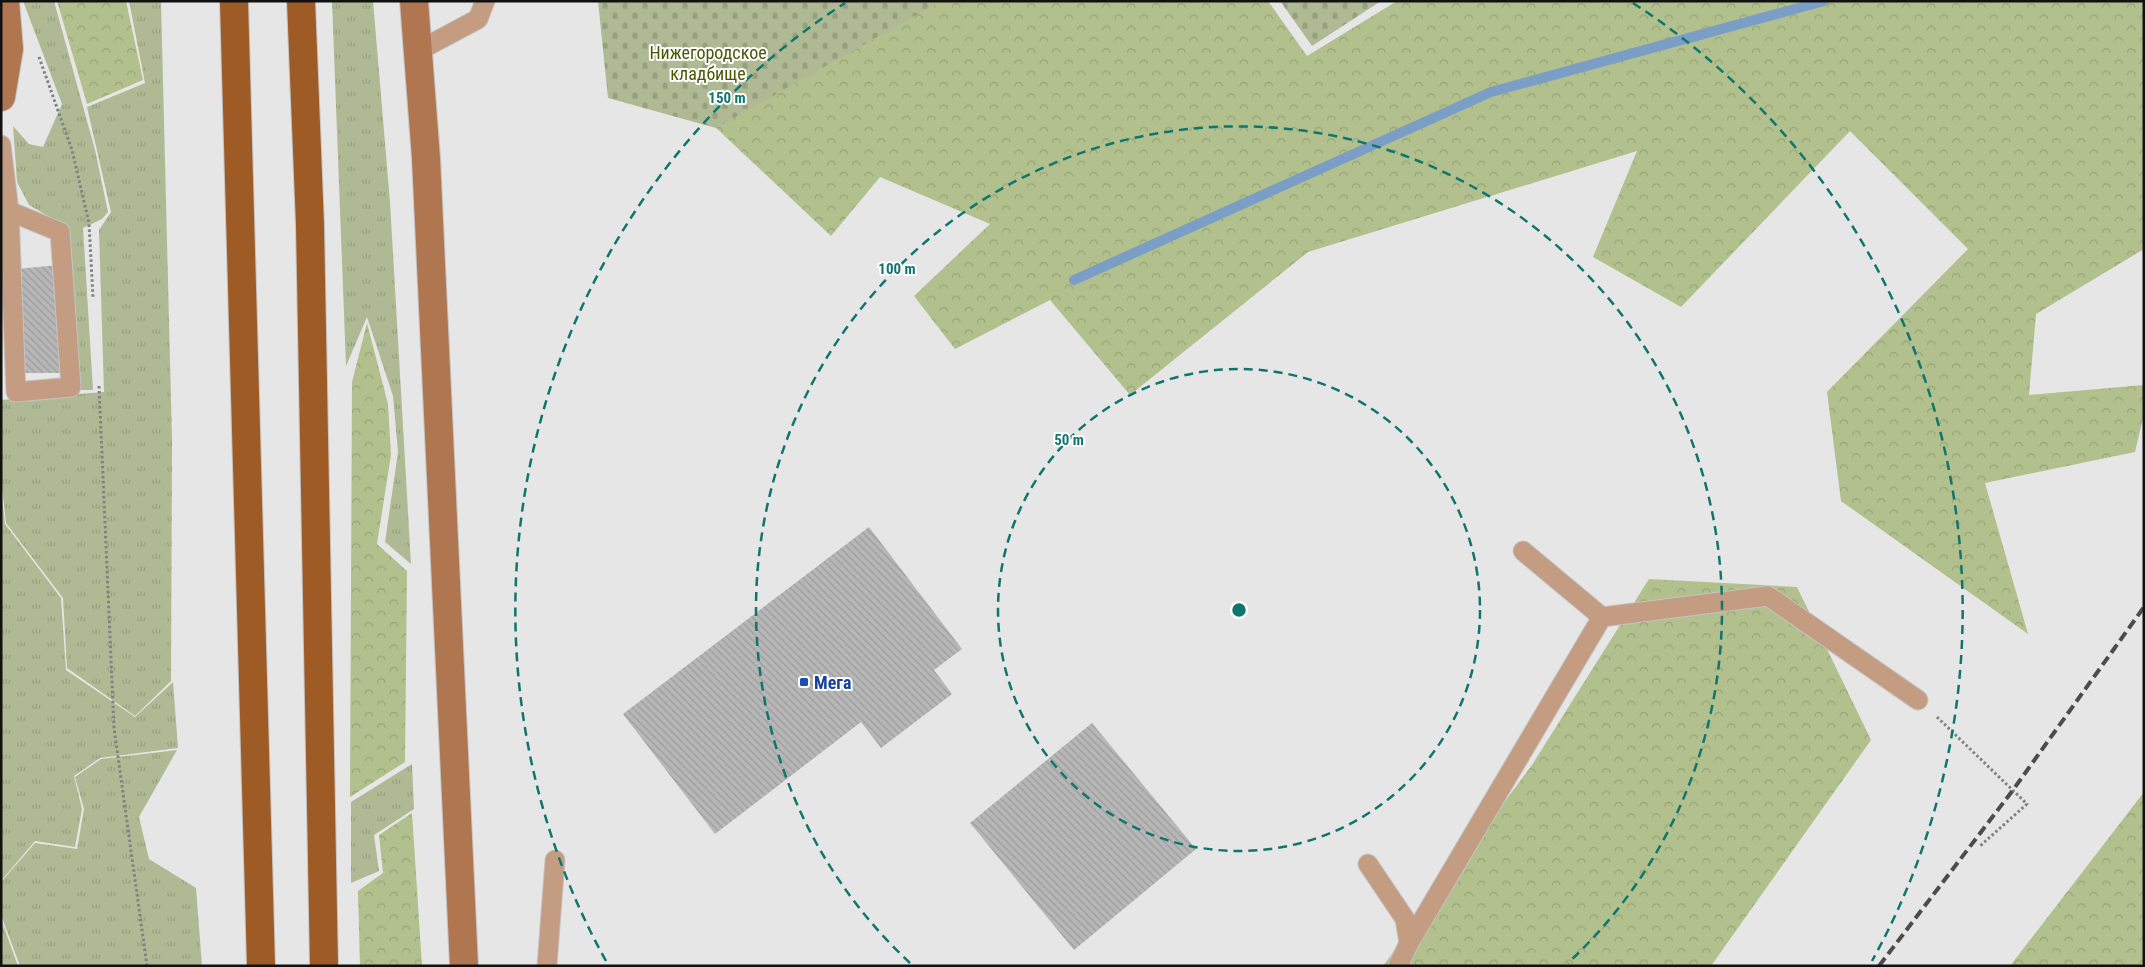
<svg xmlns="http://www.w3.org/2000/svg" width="2145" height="967" font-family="'Roboto Condensed',sans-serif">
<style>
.grass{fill:url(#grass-tufts)}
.forest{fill:url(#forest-crowns)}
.cemetery{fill:url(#cemetery-stones)}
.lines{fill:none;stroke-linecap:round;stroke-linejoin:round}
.stream{stroke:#7b9ec6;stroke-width:10}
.building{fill:url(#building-back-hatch)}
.service-casing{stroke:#c4c4c5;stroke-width:21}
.secondary-casing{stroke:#c4c4c5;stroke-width:30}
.primary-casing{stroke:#c4c4c5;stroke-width:30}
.path{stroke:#818182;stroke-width:3;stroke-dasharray:2.5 2.5;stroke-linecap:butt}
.service{stroke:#c39c82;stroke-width:19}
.secondary{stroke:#af7650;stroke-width:28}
.primary{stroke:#9f5b26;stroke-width:28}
.rail{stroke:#4c4c4d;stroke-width:4;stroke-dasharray:10 5;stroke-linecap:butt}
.ring{fill:none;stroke:#0f766e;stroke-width:2.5;stroke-dasharray:9 6}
.transit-dot{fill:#1a4fb4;stroke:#fff;stroke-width:2}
.labels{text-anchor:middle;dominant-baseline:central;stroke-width:4;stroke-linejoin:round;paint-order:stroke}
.park-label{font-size:18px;fill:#485805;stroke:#fff}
.transit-label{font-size:18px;font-weight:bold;fill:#164399;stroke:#fff;text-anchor:start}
.centre{fill:#0f766e;stroke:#fff;stroke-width:2.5}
.ring-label{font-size:15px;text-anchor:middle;font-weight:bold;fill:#0f766e;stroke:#fff;stroke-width:4;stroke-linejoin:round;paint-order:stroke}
</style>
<defs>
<pattern id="grass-tufts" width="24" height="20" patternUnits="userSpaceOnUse" patternTransform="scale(1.25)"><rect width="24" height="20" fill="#afba94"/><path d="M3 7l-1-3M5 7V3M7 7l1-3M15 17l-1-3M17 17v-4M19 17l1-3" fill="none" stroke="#969f7f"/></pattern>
<pattern id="forest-crowns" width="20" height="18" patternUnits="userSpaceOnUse" patternTransform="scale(1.25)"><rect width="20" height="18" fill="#b1c08c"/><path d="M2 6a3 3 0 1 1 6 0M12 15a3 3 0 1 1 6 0" fill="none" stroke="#97a478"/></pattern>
<pattern id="cemetery-stones" width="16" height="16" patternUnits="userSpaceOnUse" patternTransform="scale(1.25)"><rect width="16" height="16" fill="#afba94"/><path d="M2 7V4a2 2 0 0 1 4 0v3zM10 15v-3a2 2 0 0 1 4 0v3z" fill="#969f7f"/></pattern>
<pattern id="building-back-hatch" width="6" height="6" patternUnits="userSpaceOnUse" patternTransform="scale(1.25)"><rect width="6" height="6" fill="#b8b7b8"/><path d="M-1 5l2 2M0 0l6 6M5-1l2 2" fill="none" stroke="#9d9c9d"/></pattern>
</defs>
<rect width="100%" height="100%" fill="#e6e6e7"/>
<!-- grass -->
<g class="grass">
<path d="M 23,1 L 54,1 L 95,150 L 108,212 L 102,219 L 83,228 L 93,390 L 78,390 L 70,229 L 29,205 L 17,182 L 13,126 L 29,144 L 43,147 L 62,104 Z"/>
<path d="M 129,1 L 161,1 L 172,440 L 171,681 L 135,716 L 67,668 L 63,598 L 6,523 L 1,479 L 1,400 L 104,392 L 99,230 L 111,212 L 87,107 L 145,83 Z"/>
<path d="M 332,1 L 373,1 L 390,202 L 411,564 L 385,542 L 398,452 L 393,396 L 367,317 L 346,366 Z"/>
<path d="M 1,491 L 5,524 L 61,598 L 66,670 L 135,717 L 173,682 L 178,748 L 100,758 L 74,776 L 82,809 L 75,847 L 35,841 L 1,881 Z"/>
<path d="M 177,750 L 139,817 L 149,859 L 196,888 L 202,966 L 20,966 L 1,915 L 1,882 L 35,843 L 77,849 L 84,809 L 75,777 L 101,759 Z"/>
<path d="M 412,764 L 414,809 L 374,835 L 379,871 L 351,883 L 351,802 Z"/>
<path d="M 1,919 L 18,966 L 1,966 Z"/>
</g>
<!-- forest -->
<g class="forest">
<path d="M 57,1 L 126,1 L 143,80 L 87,104 Z"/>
<path d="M 645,1 L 1268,1 L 1307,56 L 1397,1 L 2144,1 L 2144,249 L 2036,314 L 2029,395 L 2144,385 L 2144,414 L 2135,452 L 1985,483 L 2028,634 L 1841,501 L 1827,392 L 1968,249 L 1850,131 L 1681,307 L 1593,257 L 1637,151 L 1308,252 L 1130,395 L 1050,300 L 955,349 L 914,296 L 990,224 L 880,177 L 831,236 L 696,109 Z"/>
<path d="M 367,323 L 388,404 L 391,455 L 377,544 L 407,571 L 405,762 L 350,797 L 352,382 Z"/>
<path d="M 1649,579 L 1797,587 L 1871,740 L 1711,966 L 1383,966 L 1532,765 Z"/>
<path d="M 2144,792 L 2144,966 L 2010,966 Z"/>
<path d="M 412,813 L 422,966 L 360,966 L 358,891 L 383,873 L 379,835 Z"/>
</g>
<!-- cemetery -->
<g class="cemetery">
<path d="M 598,1 L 941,1 L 716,128 L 608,98 Z"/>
<path d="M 1280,1 L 1381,1 L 1312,46 Z"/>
</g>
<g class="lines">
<!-- stream -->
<path class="stream" d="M 1074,280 L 1491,92 L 1824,1"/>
</g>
<!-- building -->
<g class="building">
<path d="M 59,265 L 62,373 L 22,373 L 17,269 Z"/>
<path d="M 869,527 L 962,649 L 934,670 L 952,694 L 881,748 L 861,722 L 715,834 L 623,714 Z"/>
<path d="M 1092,723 L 1196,849 L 1074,950 L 970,823 Z"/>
</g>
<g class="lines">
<defs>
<g id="service">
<path d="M 418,51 L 478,19 L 485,1"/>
<path d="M 1,145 L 9,211 L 16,392 L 71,387 L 60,232 L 9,211"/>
<path d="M 1523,551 L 1602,617"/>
<path d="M 1368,864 L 1405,919 L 1409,943 L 1398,966"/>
<path d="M 1409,943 L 1602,617 L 1768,596 L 1918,700"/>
<path d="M 547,966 L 555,860"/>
</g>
<g id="secondary">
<path d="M 414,1 L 426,158 L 464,966"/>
<path d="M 1,97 L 9,49 L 5,1"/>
</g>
<g id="primary">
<path d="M 234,1 L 261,966"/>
<path d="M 301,1 L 310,225 L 324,966"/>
</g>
</defs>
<!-- service casing -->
<use href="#service" class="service-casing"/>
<!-- secondary casing -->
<use href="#secondary" class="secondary-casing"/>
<!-- primary casing -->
<use href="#primary" class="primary-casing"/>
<!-- path -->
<g class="path">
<path d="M 39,57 L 72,150 L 89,223 L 93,298"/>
<path d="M 99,386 L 114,728 L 147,966"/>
<path d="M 1937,717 L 2027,804 L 1980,846"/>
</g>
<!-- service -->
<use href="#service" class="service"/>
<!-- secondary -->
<use href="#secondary" class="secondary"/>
<!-- primary -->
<use href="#primary" class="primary"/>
<!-- rail -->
<path class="rail" d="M 1879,966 L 2013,790 L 2144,607"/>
</g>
<!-- distance rings -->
<g class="ring">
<circle cx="1239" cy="610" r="241"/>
<path d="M910 963A483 483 0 1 1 1568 963"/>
<path d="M606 961A724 724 0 0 1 845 3M1633 3A724 724 0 0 1 1872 961"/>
</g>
<!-- markers -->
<rect class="transit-dot" x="799" y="677" width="10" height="10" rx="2.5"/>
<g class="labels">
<!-- park labels -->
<g class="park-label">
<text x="708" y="52">Нижегородское<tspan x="708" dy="21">кладбище</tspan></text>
</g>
<!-- transit labels -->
<g class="transit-label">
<text x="814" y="682">Мега</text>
</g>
</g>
<circle cx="1239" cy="610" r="8" class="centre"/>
<g class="ring-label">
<text x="727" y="103">150 m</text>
<text x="897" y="274">100 m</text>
<text x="1069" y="445">50 m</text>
</g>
<!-- border -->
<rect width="2145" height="967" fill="none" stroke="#111112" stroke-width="5"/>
</svg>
